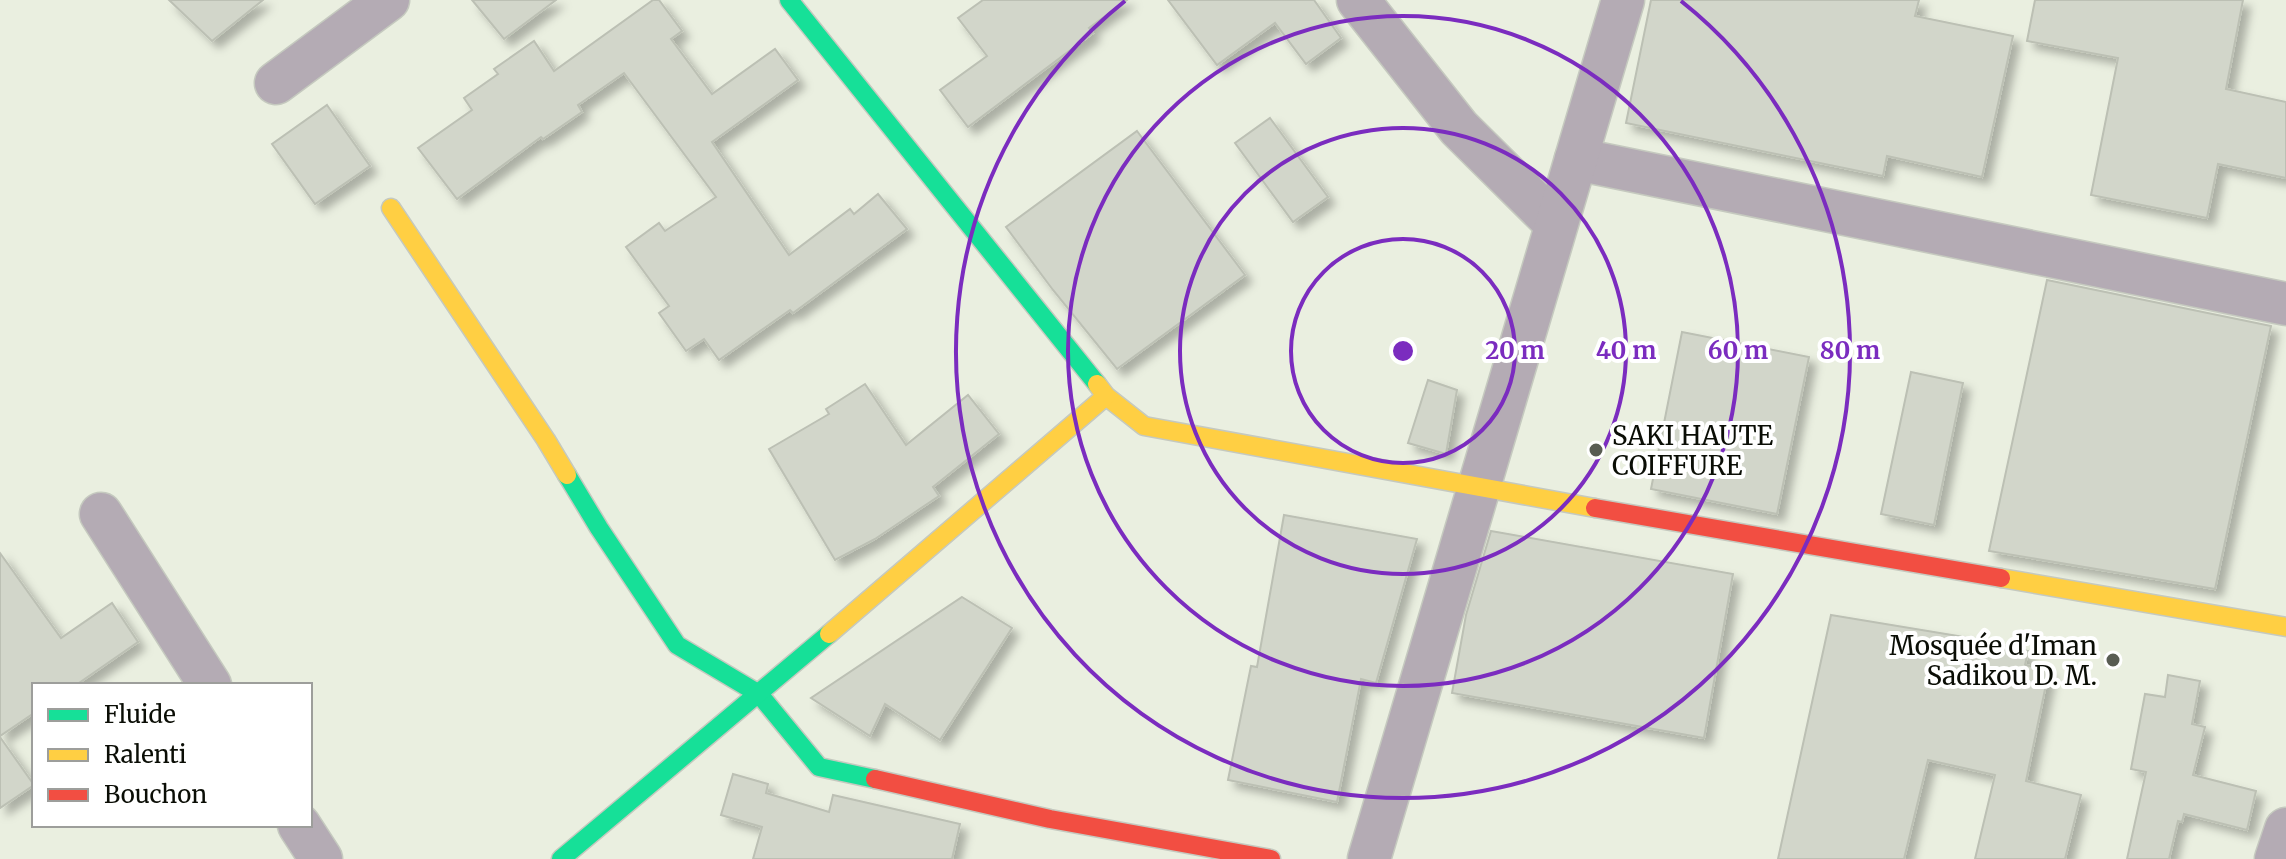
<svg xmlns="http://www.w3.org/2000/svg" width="2286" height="859" font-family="Merriweather,serif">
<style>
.building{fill:#d2d6ca;stroke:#bcc0b4;stroke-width:2;filter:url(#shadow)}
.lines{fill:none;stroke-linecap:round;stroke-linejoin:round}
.street-casing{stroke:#c5c9bf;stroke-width:45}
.fast-casing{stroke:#c5c9bf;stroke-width:21}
.slow-casing{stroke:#c5c9bf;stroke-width:21}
.jam-casing{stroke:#c5c9bf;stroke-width:21}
.street{stroke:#b4abb4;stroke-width:42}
.fast{stroke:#16e098;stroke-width:18}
.slow{stroke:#ffcf43;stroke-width:18}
.jam{stroke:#f24e42;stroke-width:18}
.ring{fill:none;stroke:#7b2cbf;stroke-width:4}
.poi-dot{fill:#585c52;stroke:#fff;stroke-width:3}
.labels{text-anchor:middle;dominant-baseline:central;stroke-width:8;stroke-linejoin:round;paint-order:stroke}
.poi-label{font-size:26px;fill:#0a0d05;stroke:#fff;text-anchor:start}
.centre{fill:#7b2cbf;stroke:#fff;stroke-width:4}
.ring-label{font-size:24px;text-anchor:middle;font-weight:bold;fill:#7b2cbf;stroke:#fff;stroke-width:8;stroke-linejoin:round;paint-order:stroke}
</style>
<defs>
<filter id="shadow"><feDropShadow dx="7" dy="7" stdDeviation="4" flood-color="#0004"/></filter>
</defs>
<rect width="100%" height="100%" fill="#eaefe0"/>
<!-- building -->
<g class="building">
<path d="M 169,0 L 263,0 L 212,41 Z"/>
<path d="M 472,0 L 556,0 L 504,39 Z"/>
<path d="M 653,0 L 659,0 L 682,31 L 671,39 L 712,94 L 775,49 L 798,80 L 712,142 L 789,255 L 850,209 L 854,214 L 878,194 L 907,229 L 793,313 L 790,310 L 719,360 L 704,339 L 686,351 L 659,313 L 669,306 L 626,247 L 659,223 L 665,231 L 716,197 L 624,73 L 578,105 L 582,112 L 543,139 L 541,137 L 457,199 L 418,148 L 472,110 L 464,98 L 498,74 L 494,69 L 534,41 L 554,71 Z"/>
<path d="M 983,0 L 1127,0 L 1089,28 L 1093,33 L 968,127 L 940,90 L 987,56 L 958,18 Z"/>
<path d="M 1168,0 L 1314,0 L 1341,38 L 1306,64 L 1275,23 L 1217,65 Z"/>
<path d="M 1651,0 L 1919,0 L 1915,16 L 2013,36 L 1982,177 L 1887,156 L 1883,176 L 1626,123 Z"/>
<path d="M 2035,0 L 2243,0 L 2226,89 L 2286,102 L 2286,178 L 2218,164 L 2207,218 L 2091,195 L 2118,58 L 2027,41 Z"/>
<path d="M 327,105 L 370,166 L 315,204 L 272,144 Z"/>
<path d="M 1270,118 L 1328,197 L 1293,222 L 1235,143 Z"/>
<path d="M 1137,131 L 1245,275 L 1117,369 L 1053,290 L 1006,227 Z"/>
<path d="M 2047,280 L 2271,326 L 2215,589 L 1989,551 Z"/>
<path d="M 1682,332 L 1809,357 L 1777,514 L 1651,489 Z"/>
<path d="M 1911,372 L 1963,383 L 1934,525 L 1881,514 Z"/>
<path d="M 1428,380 L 1457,390 L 1446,454 L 1408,443 Z"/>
<path d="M 865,384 L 906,445 L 968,395 L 999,434 L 933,487 L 939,496 L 875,539 L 835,560 L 769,449 L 829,414 L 826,409 Z"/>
<path d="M 1284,515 L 1417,539 L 1376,683 L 1361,679 L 1337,802 L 1228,780 L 1251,666 L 1257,667 Z"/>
<path d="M 1491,531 L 1733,574 L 1704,738 L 1452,693 L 1466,615 Z"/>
<path d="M 0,553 L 61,638 L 112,603 L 138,642 L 76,685 L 34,685 L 34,713 L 0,736 Z"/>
<path d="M 962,597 L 1012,628 L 940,740 L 885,704 L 870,736 L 811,698 Z"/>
<path d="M 1831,615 L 1958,636 L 2028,651 L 2025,665 L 2049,670 L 2026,781 L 2081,795 L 2065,859 L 1975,859 L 1995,775 L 1928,760 L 1904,859 L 1778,859 Z"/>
<path d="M 2168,675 L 2200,681 L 2192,724 L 2205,727 L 2193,775 L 2256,791 L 2247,830 L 2184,814 L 2182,822 L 2178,821 L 2169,859 L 2127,859 L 2146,772 L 2131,769 L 2145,694 L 2165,697 Z"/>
<path d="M 0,737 L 34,785 L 0,808 Z"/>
<path d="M 733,774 L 768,784 L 766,793 L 829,812 L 833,795 L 960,824 L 952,859 L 753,859 L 762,827 L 721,815 Z"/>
</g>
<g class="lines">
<defs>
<g id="street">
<path d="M 1358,0 L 1459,128 L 1556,224"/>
<path d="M 276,83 L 388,0"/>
<path d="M 1576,159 L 2286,304"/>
<path d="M 101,514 L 210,685"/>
<path d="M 299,825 L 321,859"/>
<path d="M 1369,859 L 1623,0"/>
<path d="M 2276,859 L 2286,829"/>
</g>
<g id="fast">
<path d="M 789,0 L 1097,384"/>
<path d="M 567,475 L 599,528 L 677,645 L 759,694 L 819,767 L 875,779"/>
<path d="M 561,859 L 829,634"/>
</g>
<g id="slow">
<path d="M 391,208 L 546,440 L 567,475"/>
<path d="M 1097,384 L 1106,396 L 1144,426 L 1595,508"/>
<path d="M 2001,578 L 2286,627"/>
<path d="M 829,634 L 1106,396"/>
</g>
<g id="jam">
<path d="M 1595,508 L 2001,578"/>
<path d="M 875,779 L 1050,819 L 1271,859"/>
</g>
</defs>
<!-- street casing -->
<use href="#street" class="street-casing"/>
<!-- fast casing -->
<use href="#fast" class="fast-casing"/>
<!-- slow casing -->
<use href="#slow" class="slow-casing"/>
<!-- jam casing -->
<use href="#jam" class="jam-casing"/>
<!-- street -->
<use href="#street" class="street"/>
<!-- fast -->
<use href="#fast" class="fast"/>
<!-- slow -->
<use href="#slow" class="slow"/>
<!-- jam -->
<use href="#jam" class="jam"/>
</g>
<!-- distance rings -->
<g class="ring">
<circle cx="1403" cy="351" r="112"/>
<circle cx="1403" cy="351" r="223"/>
<circle cx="1403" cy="351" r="335"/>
<path d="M1681 1A447 447 0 1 1 1125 1"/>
</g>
<!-- markers -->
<g class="poi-dot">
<circle cx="1596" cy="450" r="8"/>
<circle cx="2113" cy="660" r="8"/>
</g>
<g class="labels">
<!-- poi labels -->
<g class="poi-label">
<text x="1612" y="435">SAKI HAUTE<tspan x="1612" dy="30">COIFFURE</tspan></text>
<text x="2097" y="645" text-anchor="end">Mosquée d'Iman<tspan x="2097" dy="30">Sadikou D. M.</tspan></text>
</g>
</g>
<circle cx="1403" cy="351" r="12" class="centre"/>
<g class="ring-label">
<text x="1515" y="359">20 m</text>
<text x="1626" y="359">40 m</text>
<text x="1738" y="359">60 m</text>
<text x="1850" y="359">80 m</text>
</g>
<!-- legend -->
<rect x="32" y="683" width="280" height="144" fill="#ffffff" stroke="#9d9e9b" stroke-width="2"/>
<rect x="48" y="709" width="40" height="12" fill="#16e098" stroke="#9d9e9b" stroke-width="2"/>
<text x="104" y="723" font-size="24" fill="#0a0d05">Fluide</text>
<rect x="48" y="749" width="40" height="12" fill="#ffcf43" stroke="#9d9e9b" stroke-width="2"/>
<text x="104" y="763" font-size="24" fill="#0a0d05">Ralenti</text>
<rect x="48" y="789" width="40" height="12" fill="#f24e42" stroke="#9d9e9b" stroke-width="2"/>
<text x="104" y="803" font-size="24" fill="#0a0d05">Bouchon</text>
</svg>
